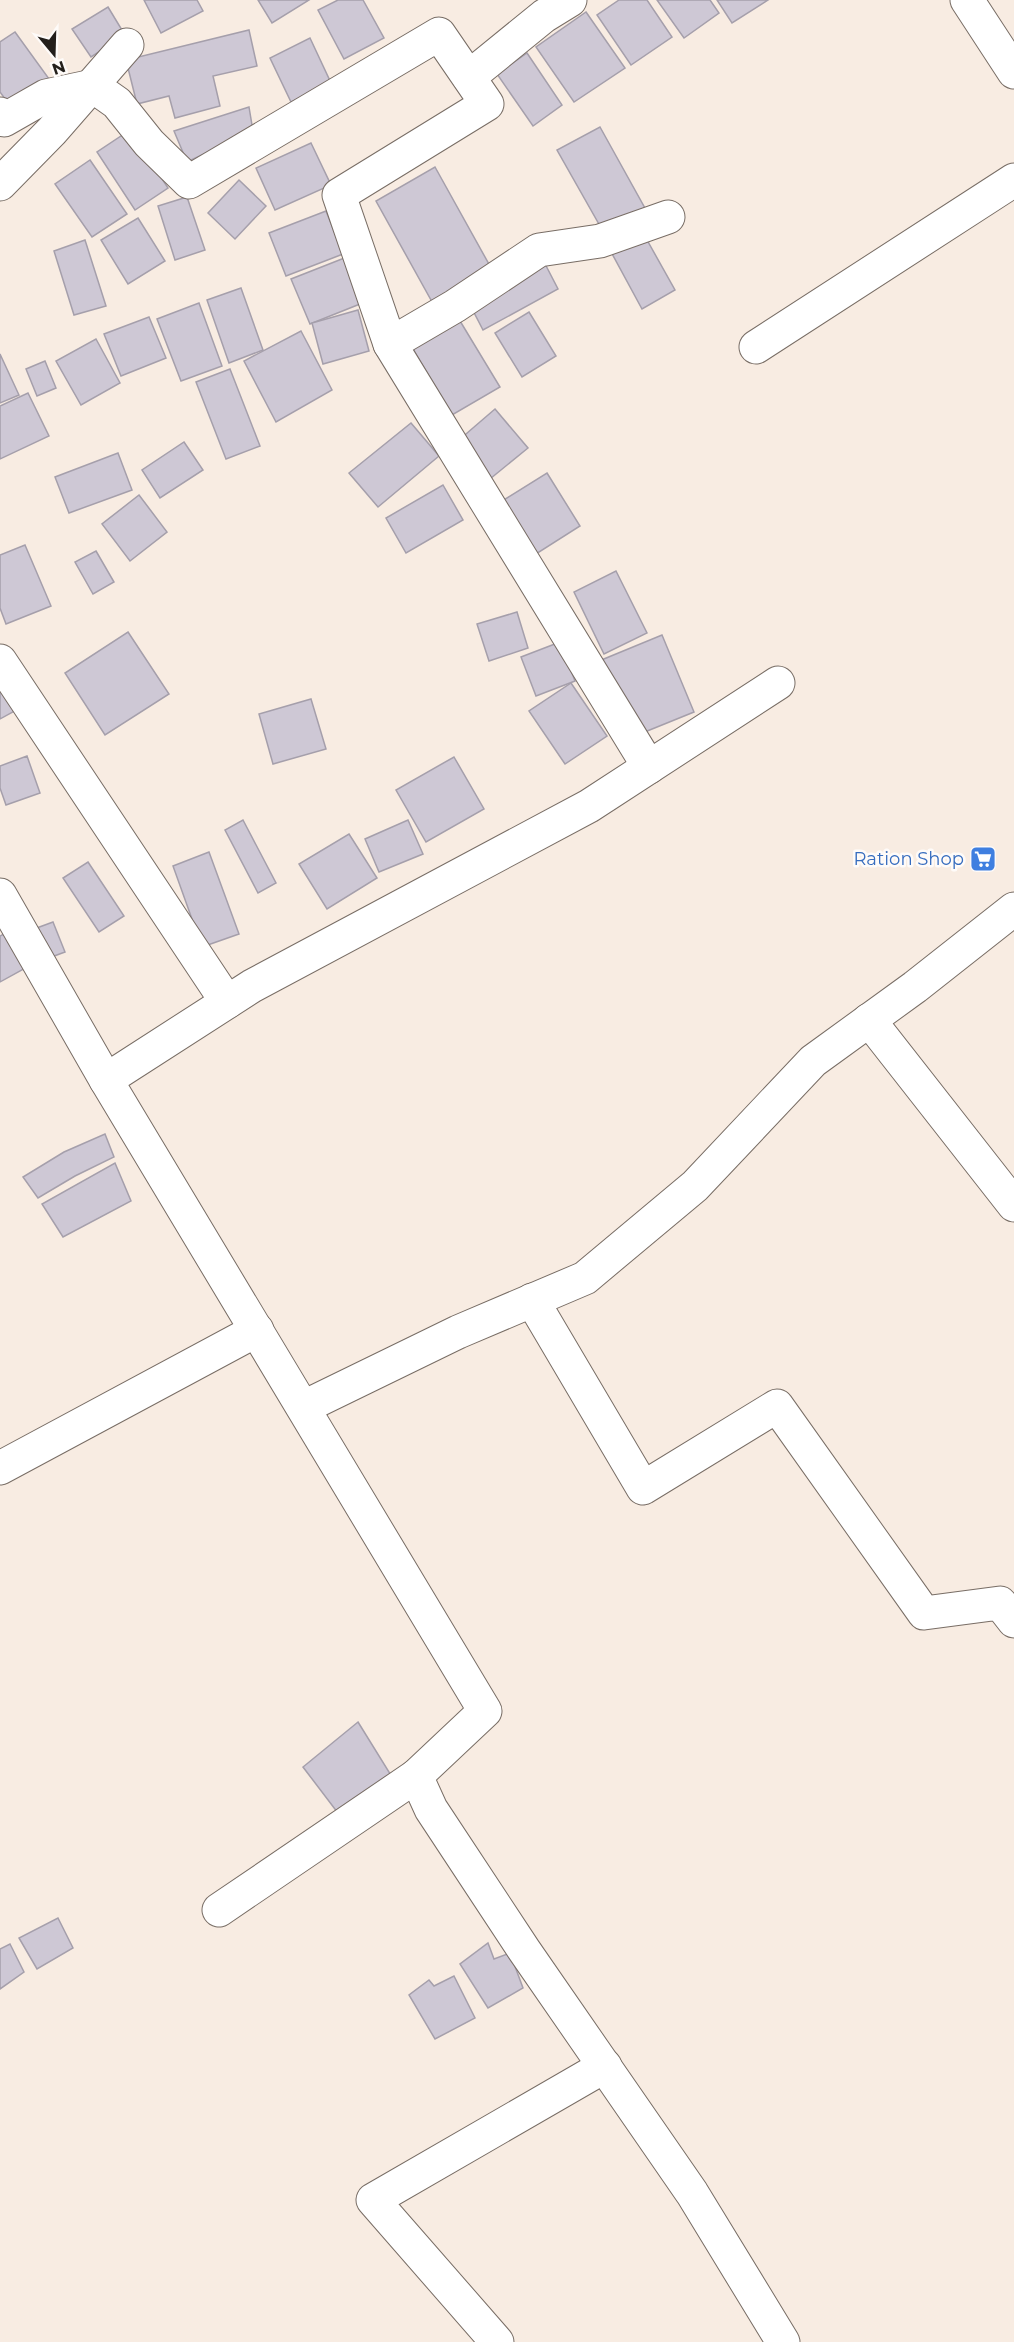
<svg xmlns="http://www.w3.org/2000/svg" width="1014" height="2342" font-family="Montserrat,sans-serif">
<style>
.building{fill:#cec8d5;stroke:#a59fab;stroke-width:1.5}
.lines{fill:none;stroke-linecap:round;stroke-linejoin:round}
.minor-casing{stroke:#786d65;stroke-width:35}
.minor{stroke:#fff;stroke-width:33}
.labels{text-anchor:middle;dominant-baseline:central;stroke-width:5;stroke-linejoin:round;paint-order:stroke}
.shop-label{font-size:18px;fill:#366cbe;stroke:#fefbf9;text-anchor:end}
</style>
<rect width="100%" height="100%" fill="#f8ece2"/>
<!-- building -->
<g class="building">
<path d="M 144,0 L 197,0 L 203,11 L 161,33 Z"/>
<path d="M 258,0 L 309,0 L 272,23 Z"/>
<path d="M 338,0 L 363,0 L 384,38 L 344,59 L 318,10 Z"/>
<path d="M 619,0 L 647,0 L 672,37 L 631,65 L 597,15 Z"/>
<path d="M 657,0 L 710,0 L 719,13 L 684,38 Z"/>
<path d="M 717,0 L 768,0 L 732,23 Z"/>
<path d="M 108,7 L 125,35 L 91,57 L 72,29 Z"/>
<path d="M 586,12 L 625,68 L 574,102 L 536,47 Z"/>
<path d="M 249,30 L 257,66 L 213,76 L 220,106 L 175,118 L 169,96 L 137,104 L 126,60 Z"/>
<path d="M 15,32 L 52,83 L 13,110 L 0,92 L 0,42 Z"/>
<path d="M 310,38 L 331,83 L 291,102 L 270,58 Z"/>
<path d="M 527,53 L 562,105 L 533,126 L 497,74 Z"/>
<path d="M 249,107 L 253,131 L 187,162 L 174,131 Z"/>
<path d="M 600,127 L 646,210 L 604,233 L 557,150 Z"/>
<path d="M 130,130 L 168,188 L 135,210 L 97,152 Z"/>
<path d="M 311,143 L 331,185 L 275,210 L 256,168 Z"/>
<path d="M 90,160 L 127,214 L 92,237 L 55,184 Z"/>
<path d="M 435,167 L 495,275 L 436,309 L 376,201 Z"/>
<path d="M 239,180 L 266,206 L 235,239 L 208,213 Z"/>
<path d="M 187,197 L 205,250 L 175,260 L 158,206 Z"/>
<path d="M 326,211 L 343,254 L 286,276 L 269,233 Z"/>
<path d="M 138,218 L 165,261 L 128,284 L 101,240 Z"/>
<path d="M 642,231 L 675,290 L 642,309 L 610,250 Z"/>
<path d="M 85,240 L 106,306 L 74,315 L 54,251 Z"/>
<path d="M 352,255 L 370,300 L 310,324 L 291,279 Z"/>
<path d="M 542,258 L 558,289 L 483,330 L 467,299 Z"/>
<path d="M 241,288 L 263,350 L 229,363 L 207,300 Z"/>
<path d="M 199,303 L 222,366 L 181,381 L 157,319 Z"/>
<path d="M 358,310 L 369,351 L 323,364 L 312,323 Z"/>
<path d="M 529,312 L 556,356 L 522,377 L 495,333 Z"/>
<path d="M 457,316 L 500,387 L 452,415 L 410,344 Z"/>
<path d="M 149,317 L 166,358 L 121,376 L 104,334 Z"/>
<path d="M 301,331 L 332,390 L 276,422 L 244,361 Z"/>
<path d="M 96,339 L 120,383 L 81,405 L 56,361 Z"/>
<path d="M 0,354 L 19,395 L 0,403 Z"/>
<path d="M 45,361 L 56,388 L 37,396 L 26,369 Z"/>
<path d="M 230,369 L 260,446 L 226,459 L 196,382 Z"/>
<path d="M 28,393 L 49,436 L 0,459 L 0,406 Z"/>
<path d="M 495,409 L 528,448 L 485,483 L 452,446 Z"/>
<path d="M 411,423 L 439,456 L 378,507 L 349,473 Z"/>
<path d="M 184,442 L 203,470 L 160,498 L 142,470 Z"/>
<path d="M 118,453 L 132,490 L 69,513 L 55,477 Z"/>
<path d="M 547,473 L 580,526 L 536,554 L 502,501 Z"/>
<path d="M 443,485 L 463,520 L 406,553 L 386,518 Z"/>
<path d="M 139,495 L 167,532 L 130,561 L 102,524 Z"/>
<path d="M 25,545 L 51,606 L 6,624 L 0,608 L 0,555 Z"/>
<path d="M 96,551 L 114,582 L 93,594 L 75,562 Z"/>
<path d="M 616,571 L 647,633 L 604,654 L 574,592 Z"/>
<path d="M 517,612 L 528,648 L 489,661 L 477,624 Z"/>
<path d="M 128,632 L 169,694 L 105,735 L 65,673 Z"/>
<path d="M 662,635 L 694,712 L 630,738 L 599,661 Z"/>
<path d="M 560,642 L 575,681 L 536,696 L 521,657 Z"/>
<path d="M 0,665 L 22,707 L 0,719 Z"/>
<path d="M 571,683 L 607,736 L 565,764 L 529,711 Z"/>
<path d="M 311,699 L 326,749 L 273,764 L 259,714 Z"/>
<path d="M 27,756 L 40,793 L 6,805 L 0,788 L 0,766 Z"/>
<path d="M 454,757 L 484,809 L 426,842 L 396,790 Z"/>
<path d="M 243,820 L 276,883 L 258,893 L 225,830 Z"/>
<path d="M 408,820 L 423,854 L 379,872 L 365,839 Z"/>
<path d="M 349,834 L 377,878 L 327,909 L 299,864 Z"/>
<path d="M 209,852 L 239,934 L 202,947 L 173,866 Z"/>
<path d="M 88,862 L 124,916 L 99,932 L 63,878 Z"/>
<path d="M 53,922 L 65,952 L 46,959 L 34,929 Z"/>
<path d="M 13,929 L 31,965 L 0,982 L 0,936 Z"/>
<path d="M 105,1134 L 114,1157 L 75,1176 L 38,1198 L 23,1177 L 64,1152 Z"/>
<path d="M 115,1163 L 131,1201 L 63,1237 L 42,1204 Z"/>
<path d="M 358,1722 L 397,1785 L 344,1821 L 303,1767 Z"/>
<path d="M 58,1918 L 73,1948 L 37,1969 L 19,1938 Z"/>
<path d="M 488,1943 L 494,1959 L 510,1953 L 523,1988 L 488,2008 L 460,1964 Z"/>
<path d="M 10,1944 L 24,1972 L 0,1989 L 0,1949 Z"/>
<path d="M 454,1976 L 475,2018 L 435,2039 L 409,1995 L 429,1980 L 434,1986 Z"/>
</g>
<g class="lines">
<defs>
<g id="minor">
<path d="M 967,0 L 1014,72"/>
<path d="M 469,77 L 544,16 L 570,0"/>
<path d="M 0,114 L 4,120 L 46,96 L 93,86 L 117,103 L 149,143 L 189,182 L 439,34 L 487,104 L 339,195 L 390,344 L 649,767"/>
<path d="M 0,184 L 52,131 L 127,45"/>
<path d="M 390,344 L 455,306 L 539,250 L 600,241 L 668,217"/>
<path d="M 756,347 L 1014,180"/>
<path d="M 0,661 L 227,1002"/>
<path d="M 0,895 L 106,1080 L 485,1711 L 416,1776 L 431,1809 L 524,1950 L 692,2193 L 783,2342"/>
<path d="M 869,1020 L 1014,1205"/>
<path d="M 106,1080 L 252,986 L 589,806 L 778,683"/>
<path d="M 532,1300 L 643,1488 L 777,1406 L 924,1613 L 1000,1603 L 1014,1621"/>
<path d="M 304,1407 L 458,1332 L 585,1278 L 695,1186 L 813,1061 L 915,987 L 1014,909"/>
<path d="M 0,1468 L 257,1330"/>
<path d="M 219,1910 L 416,1776"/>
<path d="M 497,2342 L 373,2200 L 605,2066"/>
</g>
</defs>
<!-- minor casing -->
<use href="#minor" class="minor-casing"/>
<!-- minor -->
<use href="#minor" class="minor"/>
</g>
<!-- icons -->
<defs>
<symbol id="supermarket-square" viewBox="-11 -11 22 22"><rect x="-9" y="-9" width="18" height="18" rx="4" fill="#3f7fe0" stroke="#fefbf9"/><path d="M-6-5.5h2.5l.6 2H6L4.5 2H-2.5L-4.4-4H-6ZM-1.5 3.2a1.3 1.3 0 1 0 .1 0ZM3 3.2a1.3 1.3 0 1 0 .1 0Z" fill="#fff"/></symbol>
</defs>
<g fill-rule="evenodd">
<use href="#supermarket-square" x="968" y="844" width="30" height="30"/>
</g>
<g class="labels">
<!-- shop labels -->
<g class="shop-label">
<text x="964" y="859">Ration Shop</text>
</g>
</g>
<!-- north arrow -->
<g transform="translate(54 54) rotate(161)" stroke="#fefbf9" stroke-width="4.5" paint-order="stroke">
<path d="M0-4.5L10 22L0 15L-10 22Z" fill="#231f1b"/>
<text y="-9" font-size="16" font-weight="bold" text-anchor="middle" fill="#231f1b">N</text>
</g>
</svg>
